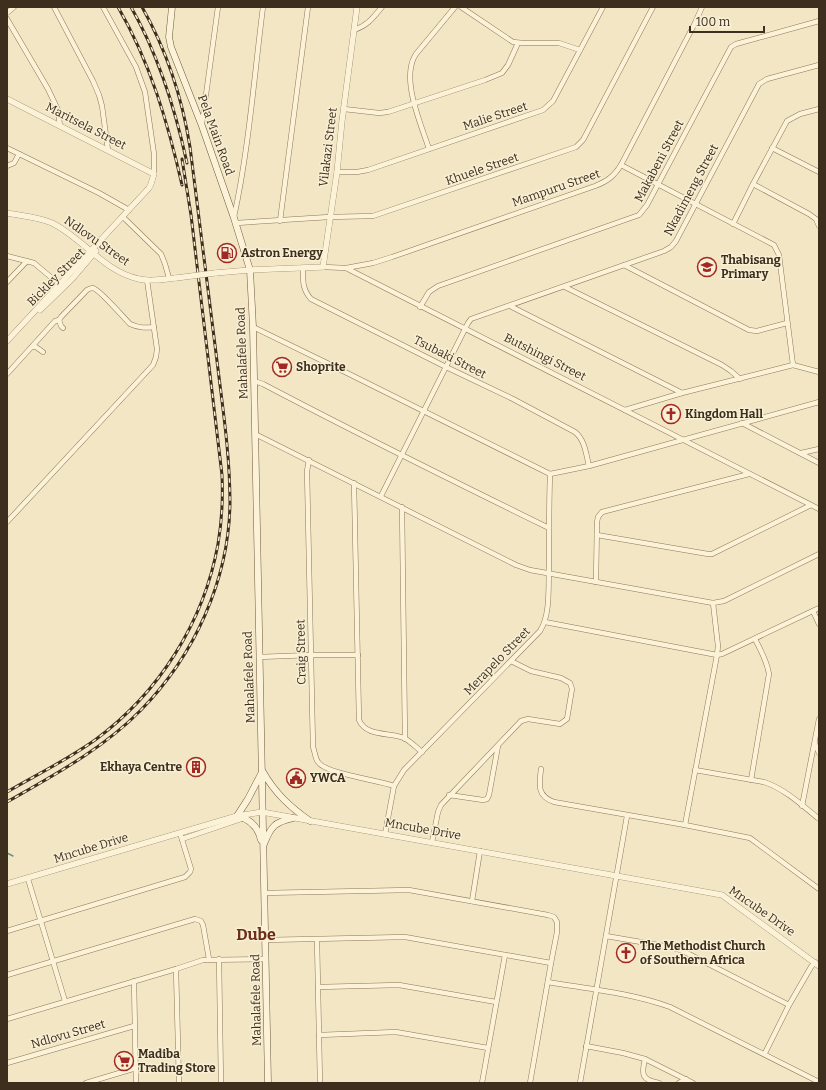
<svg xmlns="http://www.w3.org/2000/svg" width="826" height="1090" font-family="Bitter,serif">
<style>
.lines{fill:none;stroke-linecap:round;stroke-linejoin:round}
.stream{stroke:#6c948b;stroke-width:1.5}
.minor-casing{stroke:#8e7758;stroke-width:5.5}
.tertiary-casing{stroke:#8e7758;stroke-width:6}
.secondary-casing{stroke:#70583c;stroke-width:7}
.minor{stroke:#fbf2d8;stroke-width:4.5}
.tertiary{stroke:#fbf2d8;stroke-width:5.5}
.secondary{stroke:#fbf2d8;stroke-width:6}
.rail-casing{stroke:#3d2e1e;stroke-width:3}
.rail{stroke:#f8efd4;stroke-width:1.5;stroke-dasharray:4.5;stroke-linecap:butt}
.tertiary-bridge-casing{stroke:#8e7758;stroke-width:6;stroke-linecap:butt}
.tertiary-bridge{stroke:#fbf2d8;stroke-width:5.5}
.labels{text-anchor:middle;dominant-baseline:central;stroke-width:3;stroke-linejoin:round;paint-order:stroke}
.street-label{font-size:12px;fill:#3d2e1e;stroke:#f8efd4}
.poi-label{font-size:12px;font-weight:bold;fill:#3d2e1e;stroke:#f8efd4;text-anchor:start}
.district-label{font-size:16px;font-weight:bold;fill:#6d2e19;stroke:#f8efd4}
</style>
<rect width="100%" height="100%" fill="#f2e6c4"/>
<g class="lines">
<!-- stream -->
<path class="stream" d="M 7,853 L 13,856"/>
<defs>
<g id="minor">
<path d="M 54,7 L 93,81 L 99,95 L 102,106 L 108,150"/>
<path d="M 103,7 L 136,67 L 145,92 L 154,154 L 154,174"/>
<path d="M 461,7 L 513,42 L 523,43 L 559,43 L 580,50"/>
<path d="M 7,13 L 14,7"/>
<path d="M 7,19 L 48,89 L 58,110 L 60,126"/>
<path d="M 354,30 C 368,25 372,19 382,7"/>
<path d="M 344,109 L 379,113 L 388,112 L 485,80 L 502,73 L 508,65 L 518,43"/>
<path d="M 202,124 L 218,7"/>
<path d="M 7,148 L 99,193 L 129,210"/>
<path d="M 772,148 L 819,172"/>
<path d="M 429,149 C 421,124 400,78 416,54 L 455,7"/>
<path d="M 621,165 L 774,245 L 779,255 L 793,365"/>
<path d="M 7,166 L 14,163 L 19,154"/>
<path d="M 337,172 L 357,172 L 368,170 L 543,110 L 553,101 L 603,7"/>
<path d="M 753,184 L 809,214 L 816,219 L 819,226"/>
<path d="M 123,217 L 161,254 L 165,264 L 169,278"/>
<path d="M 234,217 C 249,148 254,77 263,7"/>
<path d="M 280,221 L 308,7"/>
<path d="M 236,223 L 329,217 L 373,216 L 576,147 L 583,140 L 653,7"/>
<path d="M 733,224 L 753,184 L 787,121 L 800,114 L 819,109"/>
<path d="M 7,256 L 34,263 L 59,284"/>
<path d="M 624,265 L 749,330 L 757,331 L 787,323"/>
<path d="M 323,267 L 346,268 L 819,509"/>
<path d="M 303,268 C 303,280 302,289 311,299 L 446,367 L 513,399 L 575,432 C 585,440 586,454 589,466"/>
<path d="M 346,268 L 373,263 L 392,257 L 595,186 C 608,181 614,176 621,165 L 695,23 L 702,7"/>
<path d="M 7,282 L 27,261"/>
<path d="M 565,287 L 722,365 L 731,371 L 740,379"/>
<path d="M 510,306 L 682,393"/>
<path d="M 420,307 L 429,292 L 438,286 L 639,215 L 647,205 L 731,47 L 736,44 L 819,21"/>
<path d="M 59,320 L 61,326 L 63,328"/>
<path d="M 253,327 L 329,364 L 550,474"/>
<path d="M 32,347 L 36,347 L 43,352"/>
<path d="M 7,374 L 55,321 L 59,320 L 61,317 L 87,290 C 89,289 90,288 93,288 C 99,289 124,318 130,324 C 139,328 145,328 154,327"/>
<path d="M 254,381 L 263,384 C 358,434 453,481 549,528"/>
<path d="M 625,410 L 682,393 L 793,365 L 819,372"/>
<path d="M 742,423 L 819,463"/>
<path d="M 255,434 L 516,565 L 530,570 L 713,603 L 724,601 L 819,554"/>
<path d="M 801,453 L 819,449"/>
<path d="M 309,460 L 307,471 L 313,747 C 315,752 315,758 318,762 C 326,774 378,780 394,786"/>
<path d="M 550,474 L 589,466 L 819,402"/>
<path d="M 354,483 L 359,720 C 366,737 390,732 404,738 C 410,741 417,748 422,752"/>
<path d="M 381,496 L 468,323 L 471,319 L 664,251 L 671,247 L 676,241 L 759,84 L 767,79 L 819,65"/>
<path d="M 402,507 L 405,739"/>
<path d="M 7,522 L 153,365 L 156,357 L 157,349 L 147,280"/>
<path d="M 597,535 L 708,554 L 712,554 L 811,505"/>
<path d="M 596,582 L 597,522 L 598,517 L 602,512 L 749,474"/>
<path d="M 813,611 L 819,624"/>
<path d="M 545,622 L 717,655 L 722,654 L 819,608"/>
<path d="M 259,657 L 311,655 L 358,655"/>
<path d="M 815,744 L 819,753"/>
<path d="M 541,769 C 539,785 537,796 554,802 L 685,825 L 750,838 L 819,889"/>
<path d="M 695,770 L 764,782 C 785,789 802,805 819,819"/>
<path d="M 751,780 L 769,674 C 767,661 761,651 755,639"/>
<path d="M 449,795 L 483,800 L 487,799 L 489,795 L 498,746"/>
<path d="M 802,806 L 819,719"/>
<path d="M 685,825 L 717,655 L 718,646 L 713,603"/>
<path d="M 385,834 L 394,786 L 404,770 L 540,631 C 551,614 548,585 549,565 C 549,534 549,504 550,474"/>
<path d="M 182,839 L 244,818"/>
<path d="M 432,842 L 438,812 L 441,805 L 521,721 L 528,719 L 560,724 L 567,719 L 572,689 L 570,683 L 561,678 L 531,671 L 511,661"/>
<path d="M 28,879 L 65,1001"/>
<path d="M 264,893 L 409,890 L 548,915 L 554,917 L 557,922 L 557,932 L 551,963 L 530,1083"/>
<path d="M 472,901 L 480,851"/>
<path d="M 7,931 L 185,877 L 190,872 L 191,869 L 180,833"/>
<path d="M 606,936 L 670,947 L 681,950 L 789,1005"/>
<path d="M 265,940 L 405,937 L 551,963"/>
<path d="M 317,940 L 320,1083"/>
<path d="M 219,959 L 221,1083"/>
<path d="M 176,969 L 179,1083"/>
<path d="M 7,975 L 195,919 L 201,921 L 203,925 L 209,959"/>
<path d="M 134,981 L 136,1083"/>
<path d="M 548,982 C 589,989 631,993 670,1007 L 819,1082"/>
<path d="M 318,987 L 399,985 L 496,1002"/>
<path d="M 7,1019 L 176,969 L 203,960 L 266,959"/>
<path d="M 319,1035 L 396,1032 L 488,1048"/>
<path d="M 586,1046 L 623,1053 L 645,1059 L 693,1083"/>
<path d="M 765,1053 L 789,1005 L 811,967 L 815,962"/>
<path d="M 645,1059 C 641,1075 642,1080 659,1083"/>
<path d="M 7,1063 L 134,1026"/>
<path d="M 86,1083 L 136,1068"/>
<path d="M 482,1083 L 505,955"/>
<path d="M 580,1083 L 627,816"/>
<path d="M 679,1083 L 686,1079"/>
</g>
<g id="tertiary">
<path d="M 7,99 L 154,174 L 151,184 L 149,188 L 7,341"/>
<path d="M 7,213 C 22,216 38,217 52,223 C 83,238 104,272 139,279 C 151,282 164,279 176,278"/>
<path d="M 215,273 L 250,270 L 323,267 L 337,172 L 342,121 L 357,7"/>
<path d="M 40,310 L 72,279 L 96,251"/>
<path d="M 7,884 L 237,816 L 262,812 L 722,895 L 819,966"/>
</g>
<g id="secondary">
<path d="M 172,7 L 169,37 L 171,47 L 202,126 L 234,218 L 250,270 L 253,327 L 268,1083"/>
<path d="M 263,772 C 275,793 290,807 310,821"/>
<path d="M 261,774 L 248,799 L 237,816 C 250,819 258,826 261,840"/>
<path d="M 264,844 C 271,826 275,822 293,818"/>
</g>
</defs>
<!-- minor casing -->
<use href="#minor" class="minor-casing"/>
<!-- tertiary casing -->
<use href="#tertiary" class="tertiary-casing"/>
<!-- secondary casing -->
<use href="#secondary" class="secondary-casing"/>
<!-- minor -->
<use href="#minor" class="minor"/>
<!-- tertiary -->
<use href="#tertiary" class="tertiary"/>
<!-- secondary -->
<use href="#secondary" class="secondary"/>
<defs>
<g id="rail">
<path d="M 118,7 C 150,62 168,123 182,185"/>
<path d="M 131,7 C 159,56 175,108 187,163"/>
<path d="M 7,792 C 36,775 67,760 95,740 C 159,693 204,622 218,544 C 222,521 223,498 222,475 L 191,215 L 182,159"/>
<path d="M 7,802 C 54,775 103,749 141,710 C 194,656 229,580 230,503 C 230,453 222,403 216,353 C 207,284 199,215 190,147 C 182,97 167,51 142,7"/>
</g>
</defs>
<!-- rail casing -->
<use href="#rail" class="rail-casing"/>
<!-- rail -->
<use href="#rail" class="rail"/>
<defs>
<path id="tertiary-bridge" d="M 176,278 L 215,273"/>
</defs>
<!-- tertiary-bridge casing -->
<use href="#tertiary-bridge" class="tertiary-bridge-casing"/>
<!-- tertiary-bridge -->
<use href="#tertiary-bridge" class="tertiary-bridge"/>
</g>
<!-- icons -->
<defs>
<symbol id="fuel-ring" viewBox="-11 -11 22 22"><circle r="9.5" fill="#f8efd4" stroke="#a22823" stroke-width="1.5"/><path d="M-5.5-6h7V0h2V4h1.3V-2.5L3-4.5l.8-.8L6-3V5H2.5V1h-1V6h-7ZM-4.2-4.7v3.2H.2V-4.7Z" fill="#a22823"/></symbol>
<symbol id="school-ring" viewBox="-11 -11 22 22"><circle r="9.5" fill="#f8efd4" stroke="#a22823" stroke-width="1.5"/><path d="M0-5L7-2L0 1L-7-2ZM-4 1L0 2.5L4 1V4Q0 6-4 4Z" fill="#a22823"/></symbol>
<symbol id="supermarket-ring" viewBox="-11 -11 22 22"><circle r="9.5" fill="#f8efd4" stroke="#a22823" stroke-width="1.5"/><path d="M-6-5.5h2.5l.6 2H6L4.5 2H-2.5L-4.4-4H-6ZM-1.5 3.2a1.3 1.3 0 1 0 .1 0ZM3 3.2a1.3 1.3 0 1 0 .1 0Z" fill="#a22823"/></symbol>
<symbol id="church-ring" viewBox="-11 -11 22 22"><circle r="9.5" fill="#f8efd4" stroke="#a22823" stroke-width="1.5"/><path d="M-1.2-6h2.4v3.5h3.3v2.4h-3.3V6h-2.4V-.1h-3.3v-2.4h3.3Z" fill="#a22823"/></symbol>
<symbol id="building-ring" viewBox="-11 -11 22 22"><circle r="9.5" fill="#f8efd4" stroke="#a22823" stroke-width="1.5"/><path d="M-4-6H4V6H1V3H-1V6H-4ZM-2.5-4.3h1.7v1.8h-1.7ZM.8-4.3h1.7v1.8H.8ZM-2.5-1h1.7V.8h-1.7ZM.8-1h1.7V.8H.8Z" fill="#a22823"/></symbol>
<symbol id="civic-ring" viewBox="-11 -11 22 22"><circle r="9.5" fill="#f8efd4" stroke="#a22823" stroke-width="1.5"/><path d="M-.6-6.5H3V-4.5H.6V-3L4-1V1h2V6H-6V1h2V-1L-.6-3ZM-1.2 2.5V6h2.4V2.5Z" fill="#a22823"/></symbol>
</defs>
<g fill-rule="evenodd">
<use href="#fuel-ring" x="216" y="242" width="22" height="22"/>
<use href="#school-ring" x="696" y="256" width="22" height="22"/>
<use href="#supermarket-ring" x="271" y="356" width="22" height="22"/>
<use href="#church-ring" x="660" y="403" width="22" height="22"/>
<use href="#building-ring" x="185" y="756" width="22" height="22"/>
<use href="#civic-ring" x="285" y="767" width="22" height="22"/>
<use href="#church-ring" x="615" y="942" width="22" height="22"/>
<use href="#supermarket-ring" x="113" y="1050" width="22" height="22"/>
</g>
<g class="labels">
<!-- street labels -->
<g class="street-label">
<text transform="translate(495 116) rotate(-18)">Malie Street</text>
<text transform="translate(86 126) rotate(27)">Maritsela Street</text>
<text transform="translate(216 135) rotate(70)">Pela Main Road</text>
<text transform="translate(328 147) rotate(-83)">Vilakazi Street</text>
<text transform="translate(659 161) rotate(-62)">Makabeni Street</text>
<text transform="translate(482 169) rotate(-19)">Khuele Street</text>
<text transform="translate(556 188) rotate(-19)">Mampuru Street</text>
<text transform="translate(691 190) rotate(-62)">Nkadimeng Street</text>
<text transform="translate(97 241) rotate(35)">Ndlovu Street</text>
<text transform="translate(56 277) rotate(-45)">Bickley Street</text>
<text transform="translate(242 353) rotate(-92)">Mahalafele Road</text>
<text transform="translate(450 357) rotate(27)">Tsubaki Street</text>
<text transform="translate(545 357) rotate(27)">Butshingi Street</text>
<text transform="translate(301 652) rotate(-91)">Craig Street</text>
<text transform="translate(497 661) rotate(-46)">Merapelo Street</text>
<text transform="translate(249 677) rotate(-92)">Mahalafele Road</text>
<text transform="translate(423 829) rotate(10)">Mncube Drive</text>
<text transform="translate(91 848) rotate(-17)">Mncube Drive</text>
<text transform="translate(762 911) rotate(35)">Mncube Drive</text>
<text transform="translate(256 1000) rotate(-91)">Mahalafele Road</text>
<text transform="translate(68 1034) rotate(-16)">Ndlovu Street</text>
</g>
<!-- poi labels -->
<g class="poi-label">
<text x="241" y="253">Astron Energy</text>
<text x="721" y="260">Thabisang<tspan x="721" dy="14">Primary</tspan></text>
<text x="296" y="367">Shoprite</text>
<text x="685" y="414">Kingdom Hall</text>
<text x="182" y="767" text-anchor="end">Ekhaya Centre</text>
<text x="310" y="778">YWCA</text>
<text x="640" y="946">The Methodist Church<tspan x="640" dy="14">of Southern Africa</tspan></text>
<text x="138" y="1054">Madiba<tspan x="138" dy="14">Trading Store</tspan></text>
</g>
<!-- district labels -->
<g class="district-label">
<text x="256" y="934">Dube</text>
</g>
</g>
<!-- border -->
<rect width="826" height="1090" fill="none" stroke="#3d2e1e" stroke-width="16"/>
<!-- scale -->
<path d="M690 26v6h74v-6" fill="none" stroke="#3d2e1e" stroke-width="2"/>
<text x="696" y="26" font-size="12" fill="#3d2e1e" stroke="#f8efd4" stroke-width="3" paint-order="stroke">100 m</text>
</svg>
